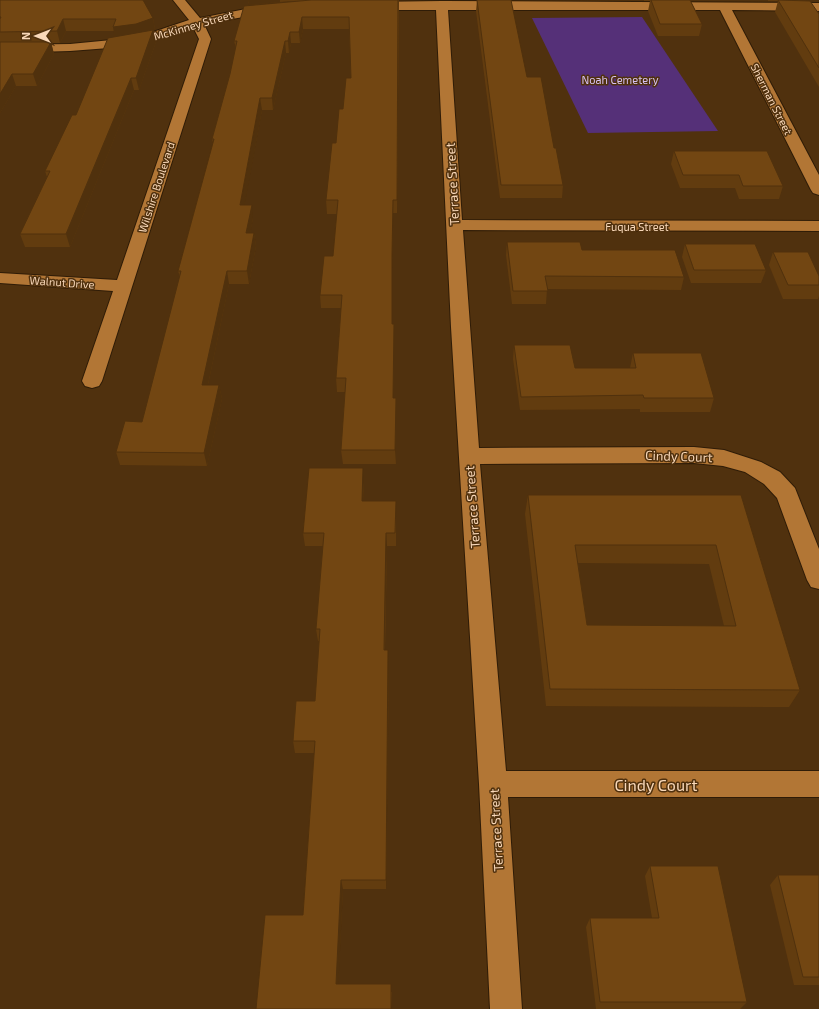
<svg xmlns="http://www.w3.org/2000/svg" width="819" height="1009" font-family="'Exo 2',sans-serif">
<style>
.green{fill:#553078}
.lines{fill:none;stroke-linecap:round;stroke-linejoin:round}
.minor-casing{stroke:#2f1c07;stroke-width:2}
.minor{fill:#b27635;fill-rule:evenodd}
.wall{fill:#623c0f;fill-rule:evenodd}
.shaded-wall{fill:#50310d}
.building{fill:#724612;stroke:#50310d;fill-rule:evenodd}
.labels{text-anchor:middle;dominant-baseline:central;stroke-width:3;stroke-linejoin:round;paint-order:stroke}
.far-street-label{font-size:11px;fill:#f9d8b9;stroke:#50310e}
.far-park-label{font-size:11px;fill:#d7c2f2;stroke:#50310e}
.street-label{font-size:13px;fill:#f9d8b9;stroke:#50310e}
.near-street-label{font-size:16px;fill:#f9d8b9;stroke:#50310e}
</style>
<rect width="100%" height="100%" fill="#50310e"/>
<!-- green -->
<path class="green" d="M 642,17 L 718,131 L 588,133 L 532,18 Z"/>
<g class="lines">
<defs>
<g id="minor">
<path d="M 173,0 L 185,0 L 200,18 L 272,4 L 278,8 L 272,12 L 204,24 L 211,39 L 102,381 L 99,386 L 92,388 L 85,386 L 82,381 L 113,291 L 0,283 L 0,273 L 117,280 L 199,39 L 193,27 L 151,41 L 122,47 L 70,51 L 0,53 L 0,45 L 70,44 L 122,39 L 144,35 L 189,20 Z"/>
<path d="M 442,1 L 819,3 L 819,11 L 732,10 L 819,175 L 819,195 L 813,193 L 811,190 L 720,10 L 448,10 L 462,220 L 819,221 L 819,231 L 463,230 L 479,448 L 694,447 L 724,450 L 761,462 L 780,472 L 795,488 L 819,549 L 819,589 L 811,587 L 807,580 L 777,498 L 764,484 L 745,472 L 723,466 L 694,463 L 480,464 L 506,771 L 819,771 L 819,797 L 508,797 L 522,1009 L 490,1009 L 479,784 L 451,327 L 436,10 L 368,10 L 362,6 L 368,2 Z"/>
</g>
</defs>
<!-- minor casing -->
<use href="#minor" class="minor-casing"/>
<!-- minor -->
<use href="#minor" class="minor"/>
</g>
<!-- wall -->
<g class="wall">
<path d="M 0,0 L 153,18 L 155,30 L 154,30 L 156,42 L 139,90 L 134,90 L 70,247 L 25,247 L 20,234 L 47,177 L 45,171 L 76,115 L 115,37 L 114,31 L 66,31 L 60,43 L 51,43 L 54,54 L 37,86 L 16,86 L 0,113 Z"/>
<path d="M 248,0 L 399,0 L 397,213 L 393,213 L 392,269 L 392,324 L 394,338 L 393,398 L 396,398 L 396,464 L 343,464 L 341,450 L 345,392 L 337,392 L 336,378 L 341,308 L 321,308 L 320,295 L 333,256 L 337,214 L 327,214 L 326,200 L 343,109 L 351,78 L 349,29 L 303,29 L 300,43 L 291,43 L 289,53 L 286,53 L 273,110 L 262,110 L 244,205 L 253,218 L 250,233 L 254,233 L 256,246 L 249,284 L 229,284 L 208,385 L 219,385 L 222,399 L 207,466 L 120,465 L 116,452 L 142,422 L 180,277 L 178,271 L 213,143 L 212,139 L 230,74 L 236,48 L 234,41 L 296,1 L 280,2 L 249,5 Z"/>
<path d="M 477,0 L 527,77 L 554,148 L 563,185 L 562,198 L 500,198 L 476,11 Z"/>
<path d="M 644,0 L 690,0 L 702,24 L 699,36 L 658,36 L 648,11 L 650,1 L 644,1 Z"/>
<path d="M 768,0 L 800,0 L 800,1 L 819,14 L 819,87 L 775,12 L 778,1 L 768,1 Z"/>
<path d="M 674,151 L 783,186 L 779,199 L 739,199 L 735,188 L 680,188 L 671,164 Z"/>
<path d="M 507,242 L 582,250 L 684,277 L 681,290 L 547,289 L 546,304 L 512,304 L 506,255 Z"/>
<path d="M 685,244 L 766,270 L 761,283 L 691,283 L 682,257 Z"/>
<path d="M 773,252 L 819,276 L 819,296 L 818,299 L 783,299 L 769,265 Z"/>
<path d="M 514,345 L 575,368 L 630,368 L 633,353 L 714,398 L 710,412 L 640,412 L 640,409 L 520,410 L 513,359 Z"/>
<path d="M 364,482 L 363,501 L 396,515 L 396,546 L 387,546 L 385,650 L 389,662 L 386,889 L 343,889 L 338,984 L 392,992 L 391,1009 L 256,1009 L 303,915 L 314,753 L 295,753 L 293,741 L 315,701 L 319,641 L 318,641 L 316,629 L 323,546 L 305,546 L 303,533 Z"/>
<path d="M 528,495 L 741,495 L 800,690 L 789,707 L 546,706 L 525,514 ZM 578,563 L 709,564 L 724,626 L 587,625 Z"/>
<path d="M 650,866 L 747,1002 L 740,1009 L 596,1009 L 586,927 L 590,918 L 652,918 L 645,876 Z"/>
<path d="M 778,875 L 819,875 L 819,985 L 794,985 L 770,885 Z"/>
</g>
<!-- shaded-wall -->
<g class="shaded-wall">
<path d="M 248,0 L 280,0 L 280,2 L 249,5 Z"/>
<path d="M 302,17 L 303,29 L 300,43 L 299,32 Z"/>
<path d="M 153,18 L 155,30 L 154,30 L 156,42 L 139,90 L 136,78 L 115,39 L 113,27 Z"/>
<path d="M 63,19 L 66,31 L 60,43 L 57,31 Z"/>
<path d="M 290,32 L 291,43 L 289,53 L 288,41 Z"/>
<path d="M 285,41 L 286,53 L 273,110 L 272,98 Z"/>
<path d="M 51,42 L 54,54 L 37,86 L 33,74 Z"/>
<path d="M 12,74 L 16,86 L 0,113 L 0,94 Z"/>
<path d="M 131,78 L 134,90 L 70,247 L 66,234 Z"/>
<path d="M 260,98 L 262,110 L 242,218 L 240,205 Z"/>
<path d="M 393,200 L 393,213 L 392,269 L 392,256 Z"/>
<path d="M 252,205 L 253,218 L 248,246 L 246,233 Z"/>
<path d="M 254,233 L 256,246 L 249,284 L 247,271 Z"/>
<path d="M 227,271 L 229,284 L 205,399 L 202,385 Z"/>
<path d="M 394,324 L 394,338 L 393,412 L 393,398 Z"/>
<path d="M 219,385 L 222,399 L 207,466 L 204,453 Z"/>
<path d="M 396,398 L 396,464 L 395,450 Z"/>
<path d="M 363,468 L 364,482 L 362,515 L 362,501 Z"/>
<path d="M 386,533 L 387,546 L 384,662 L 384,650 Z"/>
<path d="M 388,650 L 389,662 L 386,889 L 386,880 Z"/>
<path d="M 341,880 L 343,889 L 338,992 L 336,984 Z"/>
</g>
<!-- building -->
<g class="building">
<path d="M 0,0 L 143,0 L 153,18 L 136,24 L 113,27 L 116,19 L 63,19 L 57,31 L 0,32 L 0,19 L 1,17 L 0,17 Z"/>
<path d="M 311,0 L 398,0 L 397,200 L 393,200 L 392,256 L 392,324 L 394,324 L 393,398 L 396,398 L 395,450 L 341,450 L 346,378 L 336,378 L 342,295 L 320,295 L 324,256 L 333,256 L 338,200 L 326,200 L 332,143 L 336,143 L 339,109 L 343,109 L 346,78 L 351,78 L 349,17 L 302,17 L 299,32 L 290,32 L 288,41 L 285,41 L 272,98 L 260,98 L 240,205 L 252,205 L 246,233 L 254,233 L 247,271 L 227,271 L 202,385 L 219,385 L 204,453 L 116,452 L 125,421 L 142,422 L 181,271 L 178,271 L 214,139 L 212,139 L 230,74 L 237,41 L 234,41 L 244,6 Z"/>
<path d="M 477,0 L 511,0 L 527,77 L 541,77 L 554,148 L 556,148 L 563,185 L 501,185 Z"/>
<path d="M 651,0 L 690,0 L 702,24 L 660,24 Z"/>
<path d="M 778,0 L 810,1 L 819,14 L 819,68 Z"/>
<path d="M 153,30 L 136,78 L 131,78 L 66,234 L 20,234 L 50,171 L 45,171 L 72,115 L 76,115 L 108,38 Z"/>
<path d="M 0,42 L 51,42 L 33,74 L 12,74 L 0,94 Z"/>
<path d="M 674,151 L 767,151 L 783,186 L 743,186 L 739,175 L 683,175 Z"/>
<path d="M 507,242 L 580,242 L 582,250 L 675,250 L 684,277 L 545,276 L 548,291 L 513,291 Z"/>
<path d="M 685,244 L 755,244 L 766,270 L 694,270 Z"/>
<path d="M 773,252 L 808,252 L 819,276 L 819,285 L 788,285 Z"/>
<path d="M 514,345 L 570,345 L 575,368 L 636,368 L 633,353 L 701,353 L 714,398 L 644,398 L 643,395 L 521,397 Z"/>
<path d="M 309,468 L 363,468 L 362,501 L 396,501 L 395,533 L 386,533 L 384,650 L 388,650 L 386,880 L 341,880 L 336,984 L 391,984 L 391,1009 L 256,1009 L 265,915 L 303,915 L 315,741 L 293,741 L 296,701 L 315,701 L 320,629 L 316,629 L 324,533 L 303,533 Z"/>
<path d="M 528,495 L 741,495 L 800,690 L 550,689 ZM 575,545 L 716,545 L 736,626 L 587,625 Z"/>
<path d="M 650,866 L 718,866 L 747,1002 L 600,1002 L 590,918 L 659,918 Z"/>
<path d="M 778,875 L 819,875 L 819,977 L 803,977 Z"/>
</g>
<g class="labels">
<!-- far-street labels -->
<g class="far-street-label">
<text transform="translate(193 25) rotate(-16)">McKinney Street</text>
<text transform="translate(772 99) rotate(63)">Sherman Street</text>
<text transform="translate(156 187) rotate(-72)">Wilshire Boulevard</text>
<text x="637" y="226">Fuqua Street</text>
<text transform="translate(62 282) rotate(4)">Walnut Drive</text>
</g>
<!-- far-park labels -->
<g class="far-park-label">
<text x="620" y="79">Noah Cemetery</text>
</g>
<!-- street labels -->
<g class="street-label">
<text transform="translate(452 184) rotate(-93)">Terrace Street</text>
<text transform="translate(679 456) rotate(2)">Cindy Court</text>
<text transform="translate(472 507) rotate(-94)">Terrace Street</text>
<text transform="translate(496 830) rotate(-93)">Terrace Street</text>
</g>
<!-- near-street labels -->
<g class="near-street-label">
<text x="656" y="784">Cindy Court</text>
</g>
</g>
<!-- north arrow -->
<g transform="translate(36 36) rotate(270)" stroke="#50310e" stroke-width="3" paint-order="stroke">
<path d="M0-3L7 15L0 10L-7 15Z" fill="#f9d8b9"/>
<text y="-6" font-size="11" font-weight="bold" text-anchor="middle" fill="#f9d8b9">N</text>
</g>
</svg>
